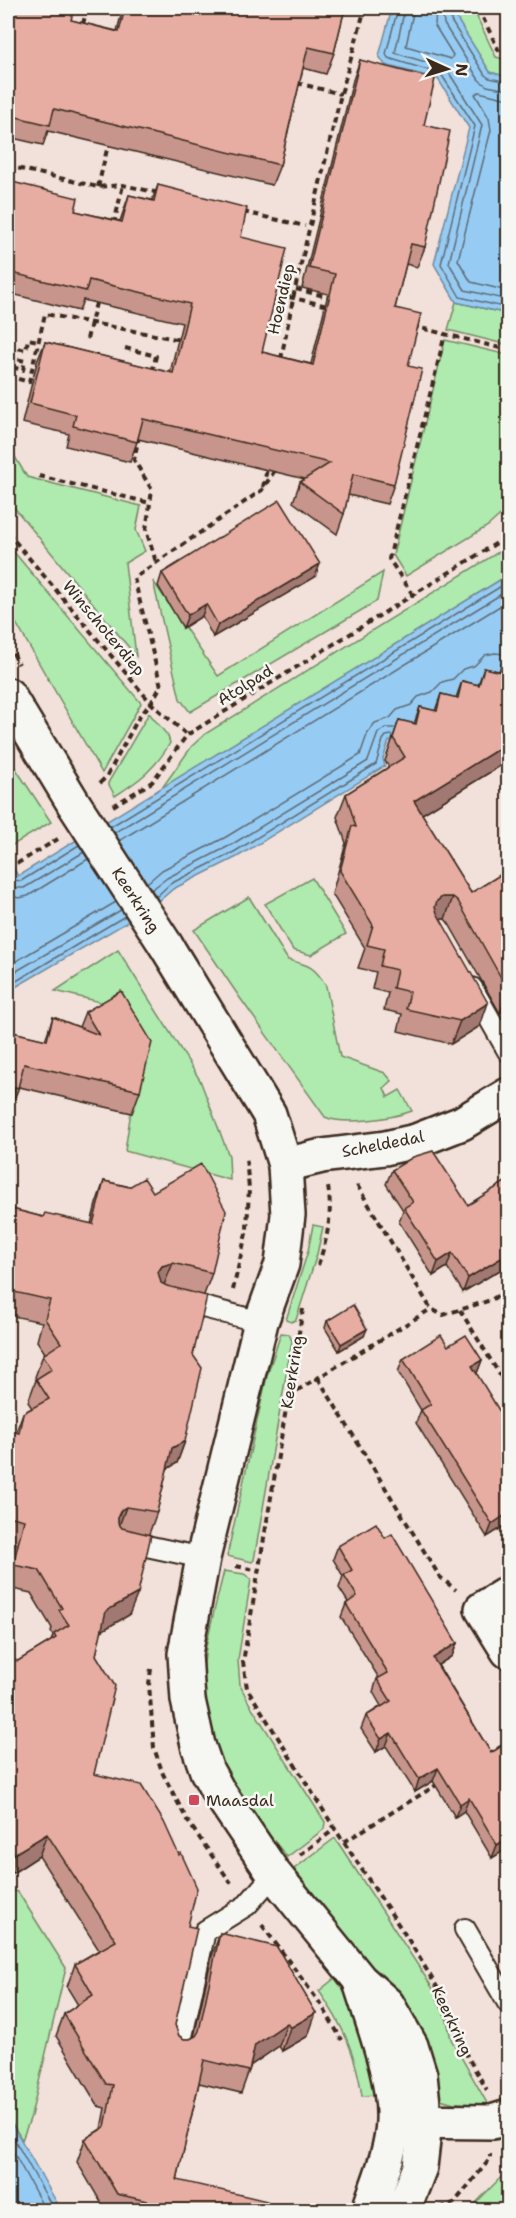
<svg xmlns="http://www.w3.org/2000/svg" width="516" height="2218" font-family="'Shantell Sans',sans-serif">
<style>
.green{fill:#afeaae;stroke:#758a66;stroke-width:1.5}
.water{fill:#96ccf4;stroke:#728b9e;stroke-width:1.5}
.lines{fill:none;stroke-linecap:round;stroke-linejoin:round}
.shore{stroke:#5f6b74;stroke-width:1.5}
.lane-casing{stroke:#3b2a1e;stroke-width:24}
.street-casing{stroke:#3b2a1e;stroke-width:38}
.secondary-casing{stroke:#3b2a1e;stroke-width:38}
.path{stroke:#3b2a1e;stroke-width:4;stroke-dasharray:6 4.5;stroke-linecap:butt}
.lane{stroke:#f6f6f2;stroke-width:20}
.street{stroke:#f6f6f2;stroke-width:33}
.secondary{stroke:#f6f6f2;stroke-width:33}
.secondary-bridge-casing{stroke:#3b2a1e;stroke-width:38;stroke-linecap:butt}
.secondary-bridge{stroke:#f6f6f2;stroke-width:33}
.wall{fill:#c7958c;stroke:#3b2a1e;stroke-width:1.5}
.shaded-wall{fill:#a27972;stroke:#3b2a1e;stroke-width:1.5}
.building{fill:#e7ada3;stroke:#3b2a1e;stroke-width:1.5}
.poi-dot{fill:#d1495b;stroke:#f6f6f2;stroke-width:2}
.labels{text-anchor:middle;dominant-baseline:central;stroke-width:5;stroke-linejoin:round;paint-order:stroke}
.street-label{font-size:16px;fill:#3b2a1e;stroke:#f6f6f2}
.poi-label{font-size:16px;fill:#3b2a1e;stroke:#f6f6f2;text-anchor:start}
</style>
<rect width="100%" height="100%" fill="#f2e0da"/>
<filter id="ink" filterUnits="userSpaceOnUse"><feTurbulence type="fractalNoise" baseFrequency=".0167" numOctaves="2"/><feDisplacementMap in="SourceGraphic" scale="12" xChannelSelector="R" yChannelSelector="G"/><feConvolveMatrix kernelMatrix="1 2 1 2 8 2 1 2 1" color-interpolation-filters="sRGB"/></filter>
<g filter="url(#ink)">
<!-- green -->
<g class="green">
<path d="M 459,8 L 478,8 L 476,15 L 496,57 L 508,60 L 508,77 L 490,72 L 456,19 Z"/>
<path d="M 456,302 L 508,314 L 508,345 L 448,330 Z"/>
<path d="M 445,340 L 508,355 L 508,508 L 488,526 L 406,576 L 393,555 Z"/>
<path d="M 8,423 L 9,447 L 27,477 L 141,506 L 136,530 L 145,551 L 125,563 L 136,656 L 8,500 Z"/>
<path d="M 8,545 L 141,703 L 102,773 L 8,609 Z"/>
<path d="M 508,546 L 508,575 L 162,788 L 192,746 L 205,734 Z"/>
<path d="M 383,572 L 377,601 L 190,712 L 180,699 L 153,581 L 218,676 Z"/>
<path d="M 149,713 L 168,736 L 170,743 C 155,769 140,780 115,796 L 108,783 Z"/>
<path d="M 8,757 L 51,822 L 8,848 Z"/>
<path d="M 312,878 L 346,934 L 311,955 L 293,950 L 265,904 Z"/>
<path d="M 249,897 L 288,960 C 308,965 315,966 326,986 L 340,1057 L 385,1073 L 392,1081 L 384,1088 L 388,1097 L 400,1090 L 412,1111 C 393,1118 344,1126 325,1117 L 240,998 L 194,930 Z"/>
<path d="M 118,950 L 200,1080 L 229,1156 L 230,1180 L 125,1151 L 140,1051 L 108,1004 L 55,991 Z"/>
<path d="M 313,1225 L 323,1227 L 317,1254 L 296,1320 L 291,1322 L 286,1320 L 308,1251 Z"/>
<path d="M 281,1333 L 289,1334 L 292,1341 L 254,1560 L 252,1562 L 227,1556 L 267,1376 Z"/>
<path d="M 224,1571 L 244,1574 L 251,1579 L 238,1660 L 240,1685 L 249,1703 L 325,1822 L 324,1829 L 287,1857 C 269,1834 249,1812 234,1788 C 209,1749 198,1692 206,1647 C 211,1621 218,1596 224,1571 Z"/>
<path d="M 335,1838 L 432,1987 L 447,2020 L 451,2039 L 488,2105 L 454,2103 L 437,2098 L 376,1973 L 294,1869 Z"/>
<path d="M 8,1889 L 18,1892 L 66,1968 L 31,2116 L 22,2140 L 8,2117 Z"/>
<path d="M 335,1978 L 357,2012 L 377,2095 L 362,2096 C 356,2054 343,2025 319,1991 Z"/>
<path d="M 508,2170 L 508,2210 L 469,2210 Z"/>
</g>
<!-- water -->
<g class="water">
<path d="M 392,8 L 459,8 L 457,19 L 490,72 L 508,77 L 508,314 L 456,302 L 434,264 L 469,128 L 438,79 L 385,65 L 379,56 Z"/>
<path d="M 508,575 L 508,678 L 407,744 L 389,741 L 383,759 L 385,766 L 237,857 L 173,889 L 150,909 L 12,989 L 13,999 L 8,1004 L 8,859 L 18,876 Z"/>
<path d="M 8,2117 L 61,2210 L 8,2210 Z"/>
</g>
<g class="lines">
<!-- shore -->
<g class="shore">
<path d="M 398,8 L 386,54 L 388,58 L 441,74 L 475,126 L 441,264 L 460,297 L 508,308"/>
<path d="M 405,8 L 395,53 L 446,68 L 482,125 L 449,263 L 465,290 L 508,300"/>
<path d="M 414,8 L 406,46 L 451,59 L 453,55 L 435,26 L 436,8"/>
<path d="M 445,8 L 443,17 L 444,24 L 479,80 L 487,86 L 508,90"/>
<path d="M 453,8 L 451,21 L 485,75 L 489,78 L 508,82"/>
<path d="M 508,99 L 479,92 L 475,94 L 489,118 L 491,130 L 458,260 L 471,282 L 508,291"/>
<path d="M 110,827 L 508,582"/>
<path d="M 114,833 L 508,590"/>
<path d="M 119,841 L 508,601"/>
<path d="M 8,870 L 14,880 L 21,881 L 79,845"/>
<path d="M 147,883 L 162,870 L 226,837 L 360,755 L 368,732 L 375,723 L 390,718 L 397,710 L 411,705 L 418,697 L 432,692 L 442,682 L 453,679 L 463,669 L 474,666 L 485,655 L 495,653 L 504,654"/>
<path d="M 8,884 L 16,888 L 24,888 L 84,852"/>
<path d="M 151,890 L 167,878 L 231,845 L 368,761 L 378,733 L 385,728 L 394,728"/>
<path d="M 8,895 L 19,898 L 28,896 L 88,859"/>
<path d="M 156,897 L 170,884 L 234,852 L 376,764 L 383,740 L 386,736 L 392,735"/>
<path d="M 8,966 L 116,902"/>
<path d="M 8,976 L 121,910"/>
<path d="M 8,986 L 125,916"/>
<path d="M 8,2128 L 54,2210"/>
<path d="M 8,2142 L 45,2210"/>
</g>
<defs>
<g id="lane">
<path d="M 472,988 L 508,1051"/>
<path d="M 180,1301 L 261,1322"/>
<path d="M 123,1541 L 203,1558"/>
<path d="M 465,1929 L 508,2003"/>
<path d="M 179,2050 L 205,1931 L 247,1905 L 274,1874"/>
</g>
<g id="street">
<path d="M 285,1165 L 322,1156 L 385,1148 L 416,1141 L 462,1123 L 508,1095"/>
<path d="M 508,1593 L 482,1609 L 508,1651"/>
<path d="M 398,2121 L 492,2122 L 508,2117"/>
</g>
<g id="secondary">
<path d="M 8,695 L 74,804"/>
<path d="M 165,944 L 269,1114 L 285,1165 L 288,1215 L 282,1264 L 261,1322 L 203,1558 L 185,1654 L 188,1700 L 198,1745 L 207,1771 L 218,1791 L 274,1874 L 360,1980 L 387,2004 L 411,2046 L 420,2075 L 425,2123 L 420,2167 L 409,2195 L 400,2210"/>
<path d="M 361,1985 C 373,2024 395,2080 393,2121 C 392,2151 378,2182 369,2210"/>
</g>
</defs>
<!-- lane casing -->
<use href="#lane" class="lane-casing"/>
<!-- street casing -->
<use href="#street" class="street-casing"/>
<!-- secondary casing -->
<use href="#secondary" class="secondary-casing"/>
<!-- path -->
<g class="path">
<path d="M 484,8 L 482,16 L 500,53 L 508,55"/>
<path d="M 83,24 L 87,8"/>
<path d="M 297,83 L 341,94"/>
<path d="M 8,166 L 98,187 L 123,185 L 159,193"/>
<path d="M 98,187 L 109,141"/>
<path d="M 243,212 L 305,226"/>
<path d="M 114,224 L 123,185"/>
<path d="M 296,289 L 332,298"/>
<path d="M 289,297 L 328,306"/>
<path d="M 413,326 L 508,350"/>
<path d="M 87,339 L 97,299"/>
<path d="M 8,346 L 26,350 L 28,339 L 38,341"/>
<path d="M 125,348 L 156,356 L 152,373"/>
<path d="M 8,357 L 25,361 L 23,370 L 8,366"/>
<path d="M 281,359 L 295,289 L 341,94 L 365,8"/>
<path d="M 8,376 L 29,382 L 45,314 L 181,340"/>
<path d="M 139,436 L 134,460 L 152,490 L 146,530 L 156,562"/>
<path d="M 39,476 L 150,503"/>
<path d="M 263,487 L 268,465"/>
<path d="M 8,533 L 151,703 L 187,735"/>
<path d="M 413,595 L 389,559 L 445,334"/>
<path d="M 8,644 L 19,664"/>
<path d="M 100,783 L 107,776 L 139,717 L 151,703 L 161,686 L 134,578 L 262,490 L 277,467"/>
<path d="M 113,806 L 152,782 L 187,735 L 508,536"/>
<path d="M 8,869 L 58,839"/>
<path d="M 357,1185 L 431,1309 L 443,1315 L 491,1300 L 508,1289"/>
<path d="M 318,1265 C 327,1240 333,1214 328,1187"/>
<path d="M 233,1290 L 247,1229 L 249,1189 L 246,1158"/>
<path d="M 303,1309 L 243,1662 L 247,1688 L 335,1829 L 408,1939 L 437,1987 L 459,2042 L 487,2090"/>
<path d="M 460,1310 L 506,1385 L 505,1405 L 508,1411"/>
<path d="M 318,1378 L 440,1577 L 456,1590"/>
<path d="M 288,1396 L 431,1309"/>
<path d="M 236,1566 L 259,1571"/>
<path d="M 151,1669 L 149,1684 L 154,1748 L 163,1774 L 187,1820 L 231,1883"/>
<path d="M 488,1754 L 508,1743"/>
<path d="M 344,1842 L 438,1784"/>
<path d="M 300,1855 L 335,1829"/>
<path d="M 262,1925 L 322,2006 L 342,2040"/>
<path d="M 440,2208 L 454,2203 L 490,2159 L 490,2154"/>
</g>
<!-- lane -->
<use href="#lane" class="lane"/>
<!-- street -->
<use href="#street" class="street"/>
<!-- secondary -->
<use href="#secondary" class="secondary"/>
<defs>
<path id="secondary-bridge" d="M 74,804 L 165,944"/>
</defs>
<!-- secondary-bridge casing -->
<use href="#secondary-bridge" class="secondary-bridge-casing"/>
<!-- secondary-bridge -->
<use href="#secondary-bridge" class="secondary-bridge"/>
</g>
<!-- wall -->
<g class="wall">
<path d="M 8,8 L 71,20 L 117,31 L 123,8 L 345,8 L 334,53 L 326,74 L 303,68 L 280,165 L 272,185 L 48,131 L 43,145 L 8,137 Z"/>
<path d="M 360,60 L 424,125 L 425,247 L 417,267 L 406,264 L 395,308 L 408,366 L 394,484 L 387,504 L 348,495 L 344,514 L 337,534 L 293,502 L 300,482 L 305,479 L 138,439 L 130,462 L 66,446 L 69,434 L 22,423 L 37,362 L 45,342 L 170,373 L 182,323 L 83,300 L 79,311 L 8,293 L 8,181 L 75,211 L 120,221 L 129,195 L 152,200 L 158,185 L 241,237 L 262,352 L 311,364 L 328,294 L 302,288 L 353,80 Z"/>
<path d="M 162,573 L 315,577 L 213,637 L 202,616 L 183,628 L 158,586 Z"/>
<path d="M 505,655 L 508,656 L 508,761 L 422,814 L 471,893 L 508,870 L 508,1008 L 500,1013 L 449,924 L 445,919 L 440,919 L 480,1026 L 451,1044 L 398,1031 L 402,1014 L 384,1010 L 388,993 L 372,989 L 376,972 L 358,968 L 365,948 L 332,894 L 346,843 L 337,817 L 346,794 L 389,767 L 385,761 L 399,720 L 414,724 L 420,707 L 435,711 L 441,694 L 456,698 L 462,681 L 478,685 L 484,668 L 499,671 Z"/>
<path d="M 85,1012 L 140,1091 L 132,1113 L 19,1087 L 10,1110 L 8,1031 L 45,1040 L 53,1017 L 79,1027 Z"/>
<path d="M 392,1170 L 468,1205 L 508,1180 L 508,1273 L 505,1267 L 463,1292 L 447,1267 L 433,1276 L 399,1222 L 403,1210 L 386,1184 Z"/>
<path d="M 104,1181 L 153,1192 L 212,1273 L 204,1295 L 193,1355 L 185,1441 L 177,1463 L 167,1469 L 157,1512 L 149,1534 L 129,1615 L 101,1631 L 96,1655 L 94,1774 L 188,1926 L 175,2025 L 179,2036 L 184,2039 L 190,2039 L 194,2037 L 212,1956 L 220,1933 L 308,2036 L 282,2051 L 279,2046 L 251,2065 L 241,2093 L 199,2083 L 177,2180 L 265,2211 L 106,2211 L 77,2162 L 85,2139 L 101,2129 L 105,2108 L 98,2106 L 56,2036 L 64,2014 L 78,2005 L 67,1987 L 75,1964 L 99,1950 L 39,1856 L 8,1876 L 8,1659 L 18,1661 L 51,1641 L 53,1636 L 51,1632 L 52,1628 L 31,1593 L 8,1588 L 8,1578 L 16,1543 L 8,1541 L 8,1430 L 16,1432 L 23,1413 L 32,1408 L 28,1402 L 36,1380 L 35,1377 L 43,1355 L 45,1353 L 37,1341 L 42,1322 L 8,1315 L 8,1208 L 43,1217 L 91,1224 L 96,1204 Z"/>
<path d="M 327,1321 L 364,1336 L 339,1351 L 325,1328 Z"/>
<path d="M 448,1346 L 482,1360 L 477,1373 L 508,1524 L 487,1537 L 416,1423 L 421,1410 L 398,1372 L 403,1359 Z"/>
<path d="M 385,1538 L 457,1643 L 452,1656 L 438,1665 L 491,1753 L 508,1742 L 508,1855 L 505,1850 L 492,1858 L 464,1811 L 455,1817 L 433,1781 L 415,1792 L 386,1746 L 376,1752 L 361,1729 L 366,1716 L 381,1706 L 373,1692 L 377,1679 L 379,1678 L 341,1617 L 346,1604 L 348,1602 L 339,1588 L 343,1576 L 333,1559 L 338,1546 Z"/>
</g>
<!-- shaded-wall -->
<g class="shaded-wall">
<path d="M 320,564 L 315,577 L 213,637 L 218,625 Z"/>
<path d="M 206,604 L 202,616 L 183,628 L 188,615 Z"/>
<path d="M 508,743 L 508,761 L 406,824 L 414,801 Z"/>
<path d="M 442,897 L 453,897 L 445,919 L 434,919 L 429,923 L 437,901 Z"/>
<path d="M 508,990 L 508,1008 L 500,1013 Z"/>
<path d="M 488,1003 L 480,1026 L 451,1044 L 460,1021 Z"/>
<path d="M 452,1253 L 447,1267 L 433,1276 L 438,1262 Z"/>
<path d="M 508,1254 L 508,1258 L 505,1267 L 463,1292 L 468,1278 Z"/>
<path d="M 173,1263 L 164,1285 L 154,1288 L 158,1272 L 162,1266 Z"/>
<path d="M 367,1329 L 364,1336 L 339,1351 L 341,1344 Z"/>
<path d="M 482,1360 L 477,1373 L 468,1379 L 472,1366 Z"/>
<path d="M 185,1441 L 177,1463 L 164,1471 L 172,1448 Z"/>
<path d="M 126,1507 L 118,1529 L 118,1516 L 121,1510 Z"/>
<path d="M 508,1513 L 508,1524 L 487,1537 L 492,1524 Z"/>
<path d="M 138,1593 L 129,1615 L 98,1633 L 106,1611 Z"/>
<path d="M 457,1643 L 452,1656 L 429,1671 L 433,1658 Z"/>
<path d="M 391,1733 L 386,1746 L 376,1752 L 381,1739 Z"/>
<path d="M 438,1768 L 433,1781 L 415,1792 L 419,1779 Z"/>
<path d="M 469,1798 L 464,1811 L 455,1817 L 460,1804 Z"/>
<path d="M 47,1834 L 39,1856 L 8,1876 L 8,1861 L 9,1857 Z"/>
<path d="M 508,1838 L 508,1841 L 505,1850 L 492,1858 L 497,1845 Z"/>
<path d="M 316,2013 L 308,2036 L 282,2051 L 290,2028 Z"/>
<path d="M 287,2023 L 279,2046 L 247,2068 L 255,2045 Z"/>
</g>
<!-- building -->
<g class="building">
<path d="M 8,8 L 74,8 L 71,20 L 119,32 L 125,8 L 345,8 L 334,53 L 308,47 L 280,165 L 54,109 L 50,125 L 8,115 Z"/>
<path d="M 360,60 L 435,79 L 424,125 L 450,131 L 425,247 L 411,244 L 395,308 L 421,314 L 408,366 L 422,369 L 394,484 L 353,474 L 344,514 L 300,482 L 330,463 L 143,419 L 137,442 L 73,426 L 76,415 L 30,403 L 45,342 L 173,373 L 190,304 L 89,280 L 86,291 L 8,272 L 8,181 L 78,198 L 75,211 L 122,222 L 129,195 L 154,201 L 158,185 L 247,208 L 241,237 L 287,248 L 262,352 L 313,365 L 335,274 L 309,268 Z"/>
<path d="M 280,500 L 320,564 L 218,625 L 206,604 L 188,615 L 162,573 Z"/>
<path d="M 505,655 L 508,656 L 508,743 L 414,801 L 471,893 L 508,870 L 508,990 L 458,901 L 453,897 L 442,897 L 437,901 L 435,907 L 437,913 L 488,1003 L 460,1021 L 406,1009 L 410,992 L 393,988 L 397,970 L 380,966 L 384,949 L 367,945 L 373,925 L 340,871 L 352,826 L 356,827 L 346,794 L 405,757 L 393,738 L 399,720 L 416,724 L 420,707 L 437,711 L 441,694 L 458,698 L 462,681 L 479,685 L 484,668 L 501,672 Z"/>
<path d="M 121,991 L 152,1042 L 140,1091 L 24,1064 L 18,1088 L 15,1087 L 8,1119 L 8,1031 L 47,1040 L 53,1017 L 99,1035 L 85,1012 Z"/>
<path d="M 433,1151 L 468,1205 L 508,1180 L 508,1254 L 468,1278 L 452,1253 L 438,1262 L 404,1208 L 413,1202 L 392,1170 L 413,1157 Z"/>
<path d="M 201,1164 L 226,1211 L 212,1273 L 173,1263 L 162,1266 L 158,1272 L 161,1283 L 167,1286 L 207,1296 L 193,1355 L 202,1368 L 185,1441 L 172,1448 L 157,1512 L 126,1507 L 121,1510 L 118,1516 L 118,1523 L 122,1528 L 151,1535 L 138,1593 L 106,1611 L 96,1655 L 115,1686 L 94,1774 L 141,1785 L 164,1822 L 179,1855 L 181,1853 L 197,1888 L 188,1926 L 197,1928 L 175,2025 L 179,2036 L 184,2039 L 190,2039 L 196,2036 L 199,2031 L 220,1933 L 277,1947 L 316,2013 L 290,2028 L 287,2023 L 255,2045 L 249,2071 L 204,2060 L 177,2180 L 267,2201 L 265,2211 L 144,2211 L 147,2201 L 117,2194 L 85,2139 L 105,2127 L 113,2085 L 106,2084 L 64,2014 L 93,1995 L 75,1964 L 116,1941 L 47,1834 L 9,1857 L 8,1855 L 8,1659 L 18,1661 L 56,1638 L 54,1634 L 69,1625 L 59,1610 L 62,1608 L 39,1570 L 13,1565 L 24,1520 L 8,1516 L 8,1430 L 19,1433 L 23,1413 L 49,1399 L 36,1379 L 52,1369 L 43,1355 L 61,1343 L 45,1319 L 50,1300 L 10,1291 L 8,1293 L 8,1208 L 43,1217 L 45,1213 L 93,1224 L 104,1181 L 129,1187 L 144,1178 L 153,1192 Z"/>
<path d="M 353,1305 L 367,1329 L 341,1344 L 327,1321 Z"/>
<path d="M 441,1335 L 448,1346 L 466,1335 L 482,1360 L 472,1366 L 508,1425 L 508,1513 L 492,1524 L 421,1410 L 431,1404 L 403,1359 Z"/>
<path d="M 376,1523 L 385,1538 L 392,1534 L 457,1643 L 433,1658 L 491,1753 L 508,1742 L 508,1838 L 497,1845 L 469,1798 L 460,1804 L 438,1768 L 419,1779 L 391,1733 L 381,1739 L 366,1716 L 391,1701 L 377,1679 L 388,1673 L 346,1604 L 357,1596 L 344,1575 L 352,1570 L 338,1546 Z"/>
</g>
</g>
<!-- markers -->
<rect class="poi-dot" x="188" y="1794" width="12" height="12" rx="3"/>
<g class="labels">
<!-- street labels -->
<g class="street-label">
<text transform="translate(281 299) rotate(-77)">Hoendiep</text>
<text transform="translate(104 628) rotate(50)">Winschoterdiep</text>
<text transform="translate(245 685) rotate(-32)">Atolpad</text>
<text transform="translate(136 900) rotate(57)">Keerkring</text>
<text transform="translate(383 1144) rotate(-11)">Scheldedal</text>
<text transform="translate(292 1372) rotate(-81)">Keerkring</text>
<text transform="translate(452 2021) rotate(65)">Keerkring</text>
</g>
<!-- poi labels -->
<g class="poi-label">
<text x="206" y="1800">Maasdal</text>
</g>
</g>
<!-- margin -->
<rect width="516" height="2218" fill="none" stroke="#f6f6f2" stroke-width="30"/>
<rect x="15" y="15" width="486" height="2188" fill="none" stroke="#3b2a1e" stroke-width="2" filter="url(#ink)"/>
<!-- north arrow -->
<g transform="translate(447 69) rotate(94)" stroke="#f6f6f2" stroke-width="4.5" paint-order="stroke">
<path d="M0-4.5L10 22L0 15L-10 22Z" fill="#3b2a1e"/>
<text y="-9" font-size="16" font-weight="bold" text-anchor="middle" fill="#3b2a1e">N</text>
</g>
</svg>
